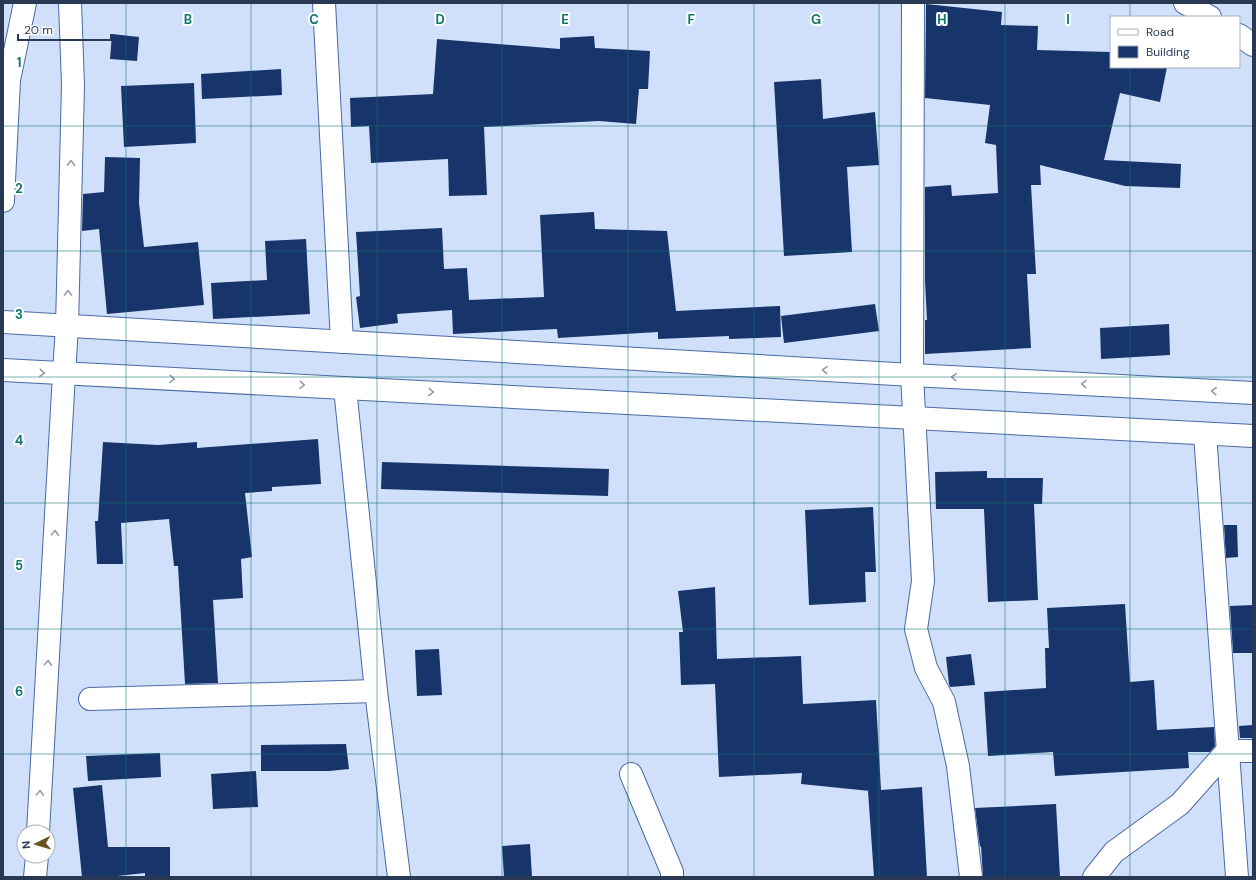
<svg xmlns="http://www.w3.org/2000/svg" width="1256" height="880" font-family="'DM Sans',sans-serif">
<style>
.building{fill:#17356a}
.lines{fill:none;stroke-linecap:round;stroke-linejoin:round}
.minor-casing{stroke:#496ba5;stroke-width:24}
.tertiary-casing{stroke:#496ba5;stroke-width:24}
.secondary-casing{stroke:#496ba5;stroke-width:24}
.minor{stroke:#fff;stroke-width:22}
.tertiary{stroke:#fff;stroke-width:22}
.secondary{stroke:#fff;stroke-width:22}
.oneway{stroke:#949ca9}
.grid{fill:none;stroke:#0f766e;stroke-width:1;stroke-opacity:0.55}
.grid-label{font-size:13px;text-anchor:middle;font-weight:bold;fill:#0f766e;stroke:#fff;stroke-width:4;stroke-linejoin:round;paint-order:stroke}
</style>
<rect width="100%" height="100%" fill="#d0e0fa"/>
<!-- building -->
<g class="building">
<path d="M 926,4 L 1002,12 L 1001,25 L 1038,26 L 1037,50 L 1111,52 L 1111,67 L 1167,67 L 1160,102 L 1120,93 L 1104,160 L 1181,164 L 1180,188 L 1125,186 L 1040,165 L 1041,185 L 1031,185 L 1036,274 L 1027,274 L 1031,348 L 925,354 L 925,320 L 927,320 L 925,281 L 925,187 L 951,185 L 952,196 L 998,193 L 996,145 L 985,143 L 990,105 L 925,98 Z"/>
<path d="M 112,34 L 139,37 L 137,61 L 110,59 Z"/>
<path d="M 594,36 L 595,48 L 650,51 L 648,89 L 639,89 L 636,124 L 599,121 L 484,127 L 487,195 L 449,196 L 448,159 L 371,163 L 369,126 L 351,127 L 350,98 L 433,94 L 437,39 L 560,49 L 560,38 Z"/>
<path d="M 281,69 L 282,95 L 202,99 L 201,74 Z"/>
<path d="M 821,79 L 823,119 L 875,112 L 879,165 L 847,167 L 852,252 L 784,256 L 774,82 Z"/>
<path d="M 194,83 L 196,143 L 124,147 L 121,86 Z"/>
<path d="M 105,157 L 140,158 L 139,203 L 144,247 L 198,242 L 204,305 L 107,314 L 99,229 L 82,231 L 83,194 L 104,192 Z"/>
<path d="M 594,212 L 595,229 L 667,231 L 676,311 L 780,306 L 781,337 L 729,339 L 729,336 L 658,339 L 658,332 L 558,338 L 557,329 L 453,334 L 452,310 L 397,314 L 398,323 L 360,328 L 356,297 L 360,296 L 356,232 L 442,228 L 444,269 L 467,268 L 469,300 L 544,297 L 540,215 Z"/>
<path d="M 306,239 L 310,314 L 213,319 L 211,283 L 267,280 L 265,241 Z"/>
<path d="M 875,304 L 879,331 L 784,343 L 781,316 Z"/>
<path d="M 1169,324 L 1170,355 L 1101,359 L 1100,328 Z"/>
<path d="M 318,439 L 321,484 L 272,487 L 272,491 L 245,493 L 252,557 L 241,559 L 243,598 L 213,600 L 218,683 L 185,684 L 178,566 L 174,566 L 169,519 L 121,523 L 123,564 L 97,564 L 95,521 L 98,521 L 103,442 L 158,445 L 197,442 L 197,448 Z"/>
<path d="M 382,462 L 609,469 L 608,496 L 381,489 Z"/>
<path d="M 987,471 L 987,478 L 1043,478 L 1042,504 L 1034,504 L 1038,600 L 988,602 L 984,509 L 936,509 L 935,472 Z"/>
<path d="M 873,507 L 876,572 L 865,572 L 866,602 L 809,605 L 805,510 Z"/>
<path d="M 1224,525 L 1237,525 L 1238,557 L 1226,558 Z"/>
<path d="M 715,587 L 717,659 L 801,656 L 803,704 L 876,700 L 881,790 L 922,787 L 927,877 L 874,877 L 868,791 L 870,791 L 801,784 L 802,773 L 719,777 L 715,684 L 681,685 L 679,632 L 683,632 L 678,591 Z"/>
<path d="M 1125,604 L 1130,682 L 1154,680 L 1157,730 L 1214,727 L 1215,746 L 1210,752 L 1188,752 L 1189,768 L 1055,776 L 1053,752 L 988,756 L 984,692 L 1046,688 L 1045,648 L 1049,648 L 1047,608 Z"/>
<path d="M 1253,605 L 1253,653 L 1233,653 L 1230,606 Z"/>
<path d="M 439,649 L 442,695 L 417,696 L 415,650 Z"/>
<path d="M 971,654 L 975,685 L 950,687 L 949,684 L 946,657 Z"/>
<path d="M 1253,725 L 1253,738 L 1240,738 L 1239,726 Z"/>
<path d="M 346,744 L 349,769 L 329,771 L 261,771 L 261,745 Z"/>
<path d="M 160,753 L 161,777 L 88,781 L 86,756 Z"/>
<path d="M 256,771 L 258,807 L 213,809 L 211,774 Z"/>
<path d="M 102,785 L 108,847 L 170,847 L 170,877 L 145,877 L 145,873 L 108,877 L 82,877 L 73,788 Z"/>
<path d="M 1056,804 L 1060,877 L 983,877 L 981,846 L 980,847 L 975,808 Z"/>
<path d="M 530,844 L 532,877 L 504,877 L 502,846 Z"/>
</g>
<g class="lines">
<defs>
<g id="minor">
<path d="M 324,3 L 342,342"/>
<path d="M 913,3 L 912,375 L 923,581 L 916,629 L 926,668 L 944,702 L 958,766 L 971,877"/>
<path d="M 1185,3 L 1210,17"/>
<path d="M 1239,35 L 1253,45"/>
<path d="M 345,388 L 376,691 L 399,877"/>
<path d="M 1205,434 L 1237,877"/>
<path d="M 90,699 L 376,691"/>
<path d="M 631,774 L 672,872 L 672,877"/>
<path d="M 1094,877 L 1114,852 L 1180,804 L 1227,751 L 1253,751"/>
</g>
<g id="tertiary">
<path d="M 38,832 L 64,374"/>
<path d="M 35,877 L 37,856"/>
</g>
<g id="secondary">
<path d="M 3,201 L 9,80 L 25,3"/>
<path d="M 3,322 L 912,375 L 1253,393"/>
<path d="M 3,370 L 1253,436"/>
<path d="M 64,374 L 67,326 L 73,85 L 70,3"/>
</g>
</defs>
<!-- minor casing -->
<use href="#minor" class="minor-casing"/>
<!-- tertiary casing -->
<use href="#tertiary" class="tertiary-casing"/>
<!-- secondary casing -->
<use href="#secondary" class="secondary-casing"/>
<!-- minor -->
<use href="#minor" class="minor"/>
<!-- tertiary -->
<use href="#tertiary" class="tertiary"/>
<!-- secondary -->
<use href="#secondary" class="secondary"/>
</g>
<!-- one-way arrows -->
<defs><path id="oneway-chevron" d="M-2-3.5L2.5 0L-2 3.5" fill="none" stroke-width="1.6" stroke-linecap="round" stroke-linejoin="round"/></defs>
<g class="oneway">
<use href="#oneway-chevron" transform="translate(71 163) rotate(-89)"/>
<use href="#oneway-chevron" transform="translate(68 293) rotate(-89)"/>
<use href="#oneway-chevron" transform="translate(825 370) rotate(-177)"/>
<use href="#oneway-chevron" transform="translate(42 373) rotate(4)"/>
<use href="#oneway-chevron" transform="translate(954 377) rotate(-177)"/>
<use href="#oneway-chevron" transform="translate(172 379) rotate(3)"/>
<use href="#oneway-chevron" transform="translate(1084 384) rotate(-177)"/>
<use href="#oneway-chevron" transform="translate(302 385) rotate(3)"/>
<use href="#oneway-chevron" transform="translate(1214 391) rotate(-177)"/>
<use href="#oneway-chevron" transform="translate(431 392) rotate(3)"/>
<use href="#oneway-chevron" transform="translate(55 533) rotate(-87)"/>
<use href="#oneway-chevron" transform="translate(48 663) rotate(-87)"/>
<use href="#oneway-chevron" transform="translate(40 793) rotate(-87)"/>
</g>
<!-- grid -->
<path class="grid" d="M 126,3 L 126,877M 251,3 L 251,877M 377,3 L 377,877M 502,3 L 502,877M 628,3 L 628,877M 754,3 L 754,877M 879,3 L 879,877M 1005,3 L 1005,877M 1130,3 L 1130,17M 1130,67 L 1130,877M 3,126 L 1253,126M 3,251 L 1253,251M 3,377 L 1253,377M 3,503 L 1253,503M 3,629 L 1253,629M 3,754 L 1253,754"/>
<g class="grid-label">
<text x="188" y="24">B</text>
<text x="314" y="24">C</text>
<text x="440" y="24">D</text>
<text x="565" y="24">E</text>
<text x="691" y="24">F</text>
<text x="816" y="24">G</text>
<text x="942" y="24">H</text>
<text x="1068" y="24">I</text>
<text x="19" y="67">1</text>
<text x="19" y="193">2</text>
<text x="19" y="319">3</text>
<text x="19" y="445">4</text>
<text x="19" y="570">5</text>
<text x="19" y="696">6</text>
</g>
<!-- border -->
<rect width="1256" height="880" fill="none" stroke="#2a3953" stroke-width="8"/>
<!-- legend -->
<rect x="1110" y="16" width="130" height="52" fill="#ffffff" stroke="#aab0ba"/>
<rect x="1118" y="29" width="20" height="6" fill="#ffffff" stroke="#aab0ba"/>
<text x="1146" y="36" font-size="12" fill="#2a3953">Road</text>
<rect x="1118" y="46" width="20" height="12" fill="#17356a" stroke="#aab0ba"/>
<text x="1146" y="56" font-size="12" fill="#2a3953">Building</text>
<!-- north arrow -->
<g transform="translate(36 844) rotate(265)"><circle r="19" fill="#ffffff" stroke="#aab0ba"/>
<path d="M0-3L7 15L0 10L-7 15Z" fill="#6b5223"/>
<text y="-6" font-size="11" font-weight="bold" text-anchor="middle" fill="#2a3953">N</text>
</g>
<!-- scale -->
<path d="M18 34v6h93v-6" fill="none" stroke="#2a3953" stroke-width="2"/>
<text x="24" y="34" font-size="12" fill="#2a3953" stroke="#ffffff" stroke-width="3" paint-order="stroke">20 m</text>
</svg>
